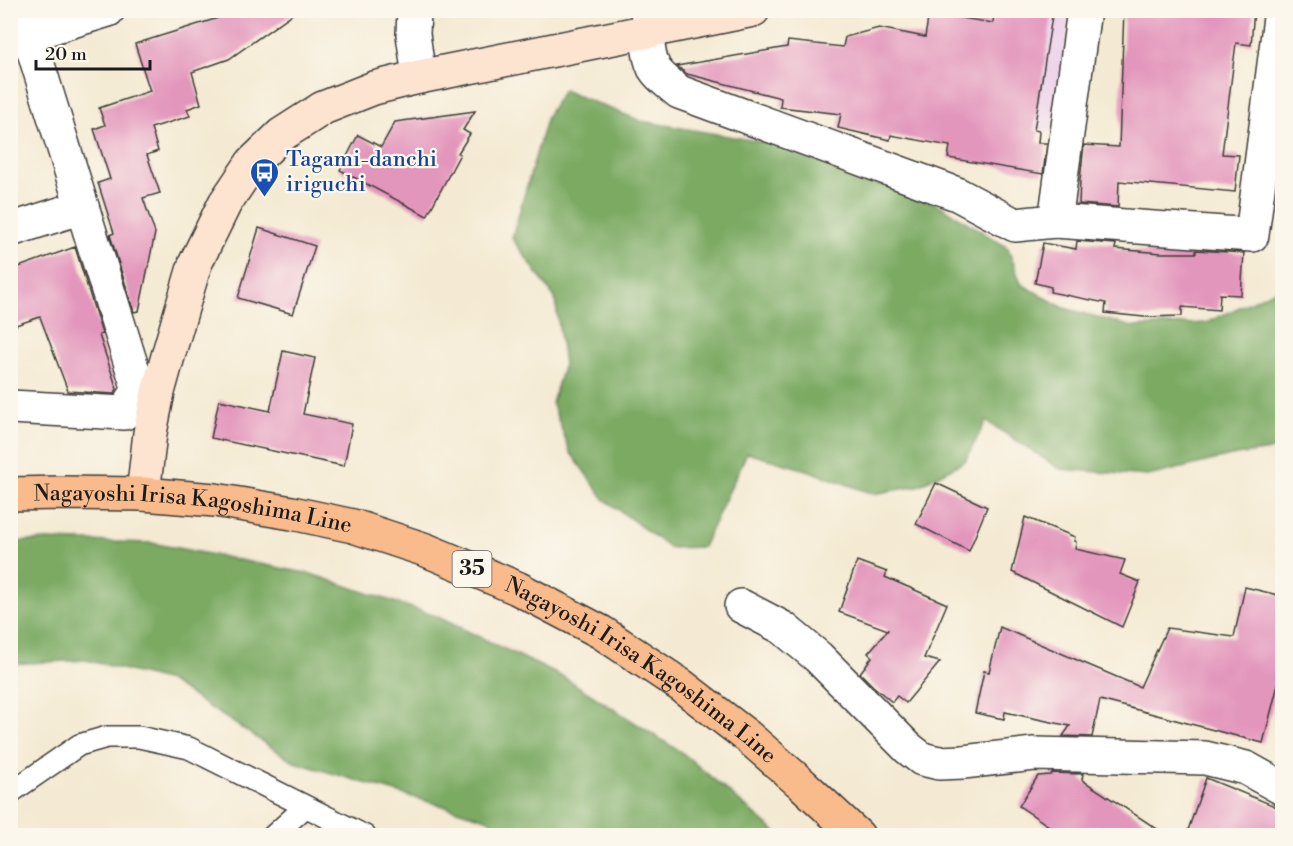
<svg xmlns="http://www.w3.org/2000/svg" width="1293" height="846" font-family="'Libre Bodoni',serif">
<style>
.built{fill:#ecd1e9}
.forest{fill:#7baa63;stroke:#4c6340;stroke-width:1.5}
.building{fill:#e396bc}
.lines{fill:none;stroke-linecap:round;stroke-linejoin:round}
.lane-casing{stroke:#3c3b37;stroke-width:24}
.street-casing{stroke:#3c3b37;stroke-width:36}
.secondary-casing{stroke:#3c3b37;stroke-width:36}
.primary-casing{stroke:#3c3b37;stroke-width:36}
.lane{stroke:#fff;stroke-width:21}
.street{stroke:#fff;stroke-width:33}
.secondary{stroke:#fde4d1;stroke-width:33}
.primary{stroke:#fabb8c;stroke-width:33}
.labels{text-anchor:middle;dominant-baseline:central;stroke-width:4.5;stroke-linejoin:round;paint-order:stroke}
.shield{fill:#fbf7ec;stroke:#5f5e5a;stroke-width:1.5}
.shield-label{font-size:21px;font-weight:bold;fill:#1c1c1c}
.transit-label{font-size:22px;fill:#164399;stroke:#fbf7ec;text-anchor:start}
.street-label{font-size:22px;fill:#1c1c1c;stroke:#fbf7ec}
</style>
<rect width="100%" height="100%" fill="#fbf7ec"/>
<filter id="ink" filterUnits="userSpaceOnUse"><feTurbulence type="fractalNoise" baseFrequency=".0167" numOctaves="2"/><feDisplacementMap in="SourceGraphic" scale="12" xChannelSelector="R" yChannelSelector="G"/><feConvolveMatrix kernelMatrix="1 2 1 2 8 2 1 2 1" color-interpolation-filters="sRGB"/></filter>
<filter id="wash" filterUnits="userSpaceOnUse"><feTurbulence type="fractalNoise" baseFrequency=".008" numOctaves="4" result="noise"/><feDisplacementMap in="SourceGraphic" scale="24" xChannelSelector="R" yChannelSelector="G"/><feGaussianBlur stdDeviation="1.35" result="paint"/><feColorMatrix in="noise" values="0 0 0 0 0 0 0 0 0 0 0 0 0 0 0 0 0 1.4 0 .05"/><feComposite in="paint" operator="in"/></filter>
<g filter="url(#wash)">
<rect width="100%" height="100%" fill="#f4ead3"/>
<!-- built -->
<path class="built" d="M 984,11 L 1071,11 L 1053,132 L 979,117 Z"/>
<!-- forest -->
<g class="forest">
<path d="M 563,90 L 641,121 L 774,144 L 939,205 L 1008,248 L 1021,284 L 1064,308 L 1133,327 L 1206,323 L 1282,287 L 1282,448 L 1231,456 L 1148,476 L 1060,469 L 986,421 L 965,461 L 918,486 L 873,494 L 810,471 L 747,453 L 703,547 L 670,548 L 604,499 L 570,452 L 552,403 L 564,364 L 555,298 L 512,238 L 547,116 Z"/>
<path d="M 47,540 L 152,543 L 311,574 L 436,616 L 565,678 L 684,754 L 779,835 L 507,835 L 487,819 L 294,762 L 169,681 L 86,660 L 11,664 L 11,542 Z"/>
</g>
<g id="blocks">
<!-- building -->
<g class="building">
<path d="M 213,10 L 298,10 L 229,59 L 192,72 L 201,104 L 187,109 L 190,116 L 151,128 L 158,151 L 147,155 L 160,193 L 143,198 L 155,233 L 139,311 L 134,312 L 110,235 L 114,233 L 98,183 L 110,179 L 94,129 L 105,125 L 99,108 L 150,91 L 135,44 L 218,18 Z"/>
<path d="M 994,10 L 1053,10 L 1034,130 L 1039,131 L 1038,143 L 1047,143 L 1043,174 L 948,158 L 950,146 L 891,135 L 890,140 L 838,128 L 841,114 L 780,107 L 781,98 L 687,74 L 677,66 L 787,47 L 788,41 L 843,47 L 845,37 L 879,28 L 925,37 L 929,13 L 993,23 Z"/>
<path d="M 1124,10 L 1254,10 L 1251,45 L 1236,43 L 1222,154 L 1239,155 L 1235,192 L 1119,181 L 1118,207 L 1079,204 L 1080,180 L 1084,145 L 1119,147 Z"/>
<path d="M 475,111 L 463,130 L 470,134 L 458,153 L 460,154 L 427,216 L 340,170 L 358,135 L 381,147 L 395,122 Z"/>
<path d="M 259,228 L 315,246 L 293,314 L 238,298 Z"/>
<path d="M 1077,241 L 1116,244 L 1115,249 L 1162,253 L 1196,253 L 1196,250 L 1244,253 L 1241,295 L 1220,294 L 1219,310 L 1182,307 L 1182,316 L 1144,317 L 1105,313 L 1106,303 L 1050,292 L 1051,287 L 1035,283 L 1043,243 L 1076,249 Z"/>
<path d="M 75,247 L 102,334 L 99,335 L 117,389 L 114,394 L 68,391 L 40,317 L 10,327 L 10,270 Z"/>
<path d="M 283,351 L 315,358 L 303,414 L 352,424 L 344,466 L 211,438 L 219,400 L 270,411 Z"/>
<path d="M 936,483 L 987,507 L 969,551 L 916,524 Z"/>
<path d="M 1025,517 L 1075,537 L 1074,541 L 1076,542 L 1075,549 L 1125,560 L 1120,574 L 1140,582 L 1122,627 L 1012,572 Z"/>
<path d="M 857,561 L 887,572 L 885,577 L 947,604 L 924,658 L 940,662 L 906,703 L 897,696 L 892,702 L 873,686 L 860,673 L 872,657 L 868,653 L 888,630 L 839,612 Z"/>
<path d="M 1245,587 L 1282,596 L 1282,669 L 1263,743 L 1100,700 L 1092,737 L 1063,736 L 1070,726 L 1005,712 L 1004,719 L 975,713 L 984,671 L 989,672 L 1000,627 L 1140,687 L 1167,628 L 1234,637 Z"/>
<path d="M 1052,773 L 1083,774 L 1082,780 L 1168,836 L 1064,836 L 1019,806 L 1038,776 L 1051,775 Z"/>
<path d="M 1206,778 L 1282,809 L 1282,836 L 1186,836 Z"/>
</g>
</g>
</g>
<g filter="url(#ink)">
<use href="#blocks" fill-opacity="0" stroke="#3c3b37" stroke-width="1.5"/>
<g class="lines">
<defs>
<g id="lane">
<path d="M 10,793 L 79,745 L 107,737 L 139,737 L 189,748 L 365,836"/>
<path d="M 273,836 L 305,807"/>
</g>
<g id="street">
<path d="M 21,10 L 139,390 L 158,392"/>
<path d="M 414,10 L 413,34 L 419,77"/>
<path d="M 648,10 C 647,29 646,51 654,68 C 659,77 671,85 679,92 L 957,194 L 1015,225 L 1055,221 L 1252,235 L 1281,10"/>
<path d="M 10,40 L 108,10"/>
<path d="M 1055,221 L 1084,10"/>
<path d="M 10,230 L 82,207"/>
<path d="M 10,407 L 124,413 L 139,390"/>
<path d="M 741,606 L 783,628 L 818,657 L 908,748 L 922,759 L 939,763 L 963,762 L 1034,754 L 1205,758 L 1246,768 L 1282,788"/>
</g>
<path id="secondary" d="M 143,494 L 150,433 L 158,392 L 170,349 L 195,264 L 225,203 L 252,163 L 281,135 L 323,108 L 374,88 L 419,77 L 753,10"/>
<g id="primary">
<path id="s1" d="M 10,494 L 61,493 L 143,494 L 215,500 L 292,513 L 353,526 L 426,550 L 517,588 L 601,632 L 682,686 L 747,736 L 802,784 L 858,836"/>
</g>
</defs>
<!-- lane casing -->
<use href="#lane" class="lane-casing"/>
<!-- street casing -->
<use href="#street" class="street-casing"/>
<!-- secondary casing -->
<use href="#secondary" class="secondary-casing"/>
<!-- primary casing -->
<use href="#primary" class="primary-casing"/>
<!-- lane -->
<use href="#lane" class="lane"/>
<!-- street -->
<use href="#street" class="street"/>
<!-- secondary -->
<use href="#secondary" class="secondary"/>
<!-- primary -->
<use href="#primary" class="primary"/>
</g>
</g>
<!-- icons -->
<defs>
<symbol id="bus-pin" viewBox="-11 -11 22 30"><path d="M0 17L-7.5 6A9.5 9.5 0 1 1 7.5 6Z" fill="#1a4fb4" stroke="#fbf7ec"/><path d="M-5-6H5V4H4V6H2V4H-2V6H-4V4H-5ZM-3.5-4V0h7V-4ZM-3.5 1.2v1.5H-2V1.2ZM2 1.2v1.5H3.5V1.2Z" fill="#fff"/></symbol>
</defs>
<g fill-rule="evenodd">
<use href="#bus-pin" x="248" y="156" width="33" height="45"/>
</g>
<g class="labels">
<!-- shield labels -->
<rect class="shield" x="452.5" y="551" width="39" height="36" rx="4.5"/>
<g class="shield-label">
<text x="472" y="569">35</text>
</g>
<!-- transit labels -->
<g class="transit-label">
<text x="286" y="159">Tagami-danchi<tspan x="286" dy="25">iriguchi</tspan></text>
</g>
<!-- street labels -->
<g class="street-label">
<text stroke="none"><textPath href="#s1" startOffset="184">Nagayoshi Irisa Kagoshima Line</textPath></text>
<text stroke="none"><textPath href="#s1" startOffset="670">Nagayoshi Irisa Kagoshima Line</textPath></text>
</g>
</g>
<!-- margin -->
<rect width="1293" height="846" fill="none" stroke="#fbf7ec" stroke-width="36"/>
<!-- scale -->
<path d="M36 60v9h114v-9" fill="none" stroke="#1c1c1c" stroke-width="3"/>
<text x="45" y="60" font-size="18" fill="#1c1c1c" stroke="#fbf7ec" stroke-width="4.5" paint-order="stroke">20 m</text>
</svg>
